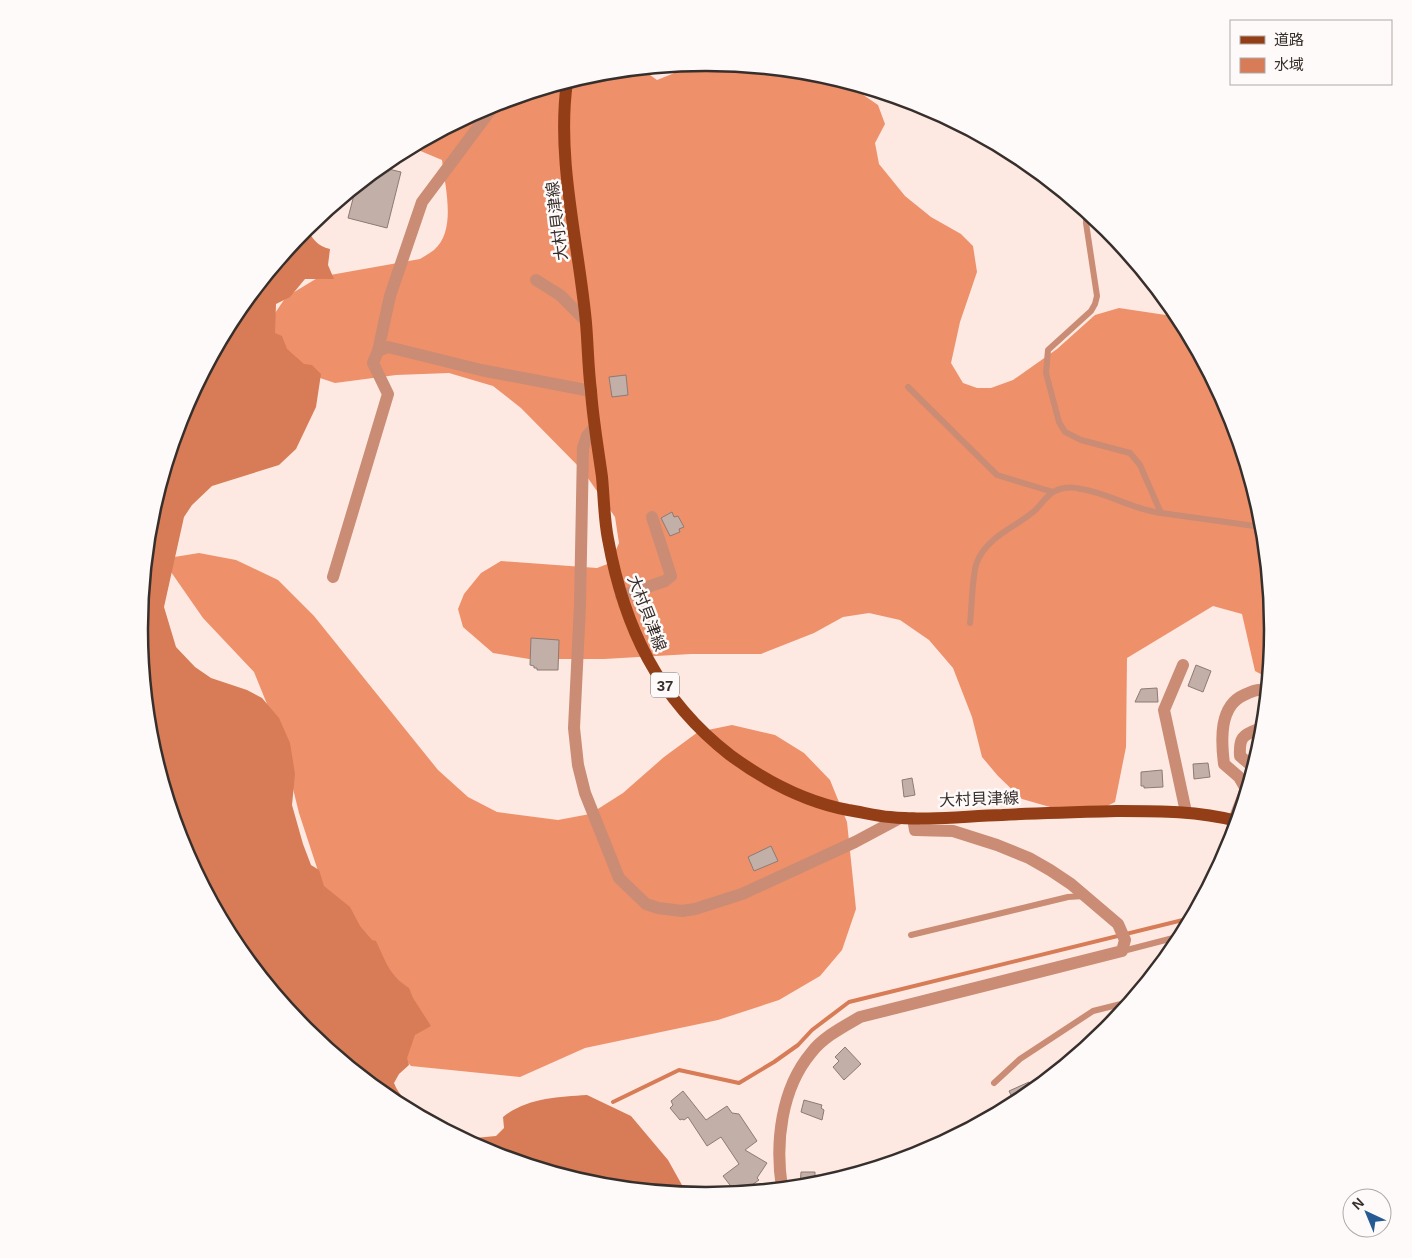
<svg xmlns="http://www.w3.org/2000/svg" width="1412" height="1258" font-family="Helvetica,'Noto Sans JP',sans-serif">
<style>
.forest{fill:#ee906a}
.water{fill:#d77c56}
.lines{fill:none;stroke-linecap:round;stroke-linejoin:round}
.stream{stroke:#d77c56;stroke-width:4}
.building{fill:#c2afa7;stroke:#8c7b74}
.service{stroke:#ca8c74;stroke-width:6}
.minor{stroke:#ca8c74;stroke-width:12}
.tertiary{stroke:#ca8c74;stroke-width:12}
.primary{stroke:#933e16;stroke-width:12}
.labels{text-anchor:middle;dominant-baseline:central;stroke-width:5;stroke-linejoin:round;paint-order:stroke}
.shield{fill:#fefaf9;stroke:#736c6a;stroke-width:1}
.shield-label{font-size:15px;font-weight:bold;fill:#372f2c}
.street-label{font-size:16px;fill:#372f2c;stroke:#fefaf9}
.rim{fill:none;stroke:#372f2c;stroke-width:2.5}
</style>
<rect width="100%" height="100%" fill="#fde9e1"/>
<!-- forest -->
<g class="forest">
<path d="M 706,63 L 817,73 L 853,84 L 859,92 L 878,105 L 885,124 L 875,143 L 879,164 L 905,196 L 931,217 L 961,234 L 973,246 L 977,272 L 960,322 L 951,363 L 963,383 L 977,388 L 991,388 L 1013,380 L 1057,349 L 1095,315 L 1119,308 L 1179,317 L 1229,412 L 1262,519 L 1272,629 L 1268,678 L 1255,671 L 1242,614 L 1213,606 L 1127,658 L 1126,747 L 1115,802 L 1091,814 L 1057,809 L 1022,799 L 998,776 L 982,757 L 972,717 L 953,668 L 929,640 L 900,620 L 869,613 L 843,617 L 814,633 L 761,654 L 691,654 L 604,659 L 529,659 L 493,653 L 463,627 L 458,609 L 464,594 L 481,573 L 501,561 L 597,568 L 610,563 L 619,543 L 615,517 L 583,471 L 521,408 L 493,386 L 449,373 L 396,375 L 335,383 L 305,373 L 271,330 L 273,316 L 286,297 L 319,277 L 420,259 C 425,256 430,253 434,250 C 457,230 445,187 442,160 L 411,147 L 489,106 L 596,73 L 644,69 L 646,72 L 657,80 L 677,72 L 689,64 Z"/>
<path d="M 199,553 L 236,560 L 278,580 L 314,616 L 438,770 L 468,797 L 497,812 L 558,820 L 590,814 L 623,793 L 664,757 L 698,732 L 732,725 L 775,735 L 804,753 L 830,780 L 847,822 L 856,909 L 842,950 L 820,976 L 779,1000 L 718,1020 L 585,1048 L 520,1077 L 411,1066 L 384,1038 L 339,935 L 299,813 L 280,736 L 254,672 L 203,618 L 162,559 Z"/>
</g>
<!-- water -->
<g class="water">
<path d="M 306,228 C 313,239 317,246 330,249 L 328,265 L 334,279 L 305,279 L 290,297 L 276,304 L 275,333 L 282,336 L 287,349 L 304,364 L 312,365 L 321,374 L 316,407 L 296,449 L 279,465 L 212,486 L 192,505 L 184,517 L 164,607 L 176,647 L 195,667 L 211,678 L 247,690 L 262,698 L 279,718 L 290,743 L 295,774 L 292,805 L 303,844 L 311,865 L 319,870 L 324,886 L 350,907 L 360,926 L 372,940 L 376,941 C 386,962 389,975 409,988 L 413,998 L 431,1026 L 415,1035 L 407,1058 L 409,1065 L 399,1074 L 394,1083 C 399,1097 409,1100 415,1113 L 391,1100 L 305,1029 L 235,943 L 183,846 L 150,739 L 140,629 L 150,518 L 183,412 L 235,314 Z"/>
<path d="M 587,1095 L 631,1116 L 668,1160 L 687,1194 L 595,1185 L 489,1152 L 464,1139 L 496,1136 L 504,1128 L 503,1117 C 527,1098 557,1097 587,1095 Z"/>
</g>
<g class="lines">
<!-- stream -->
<path class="stream" d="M 613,1102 L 679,1070 L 739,1083 L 774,1062 L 798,1045 L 812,1030 L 849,1002 L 1191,918"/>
</g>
<!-- building -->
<g class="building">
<path d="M 380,167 L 401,172 L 387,228 L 348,218 L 356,187 Z"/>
<path d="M 626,375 L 628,395 L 612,397 L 609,377 Z"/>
<path d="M 672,512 L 674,517 L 678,516 L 684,527 L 679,529 L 680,532 L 670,536 L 661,518 Z"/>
<path d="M 531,638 L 559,640 L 558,670 L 537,670 L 537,668 L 534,668 L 534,666 L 530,665 Z"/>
<path d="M 1196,665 L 1211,671 L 1203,692 L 1188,686 Z"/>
<path d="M 1157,688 L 1158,702 L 1135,702 L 1141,689 Z"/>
<path d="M 1208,763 L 1210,777 L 1194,779 L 1193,764 Z"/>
<path d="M 1162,770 L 1163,787 L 1144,788 L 1144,786 L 1141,786 L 1141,772 Z"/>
<path d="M 912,778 L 915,795 L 904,797 L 902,780 Z"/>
<path d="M 771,846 L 778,861 L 754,871 L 748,857 Z"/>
<path d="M 845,1047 L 861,1064 L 844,1080 L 833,1067 L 839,1061 L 835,1057 Z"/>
<path d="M 1029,1082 L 1033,1090 L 1015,1103 L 1009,1091 Z"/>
<path d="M 683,1091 L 706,1120 L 727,1106 L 732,1113 L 739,1114 L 757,1141 L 745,1150 L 767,1163 L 757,1178 L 759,1180 L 742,1192 L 737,1186 L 733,1189 L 723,1176 L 739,1164 L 721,1137 L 707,1146 L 688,1117 L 684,1120 L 682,1119 L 680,1120 L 670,1108 L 673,1105 L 671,1101 Z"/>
<path d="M 804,1100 L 822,1105 L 821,1108 L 824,1110 L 822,1120 L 801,1112 Z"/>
<path d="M 801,1172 L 815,1172 L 815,1185 L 800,1186 Z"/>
</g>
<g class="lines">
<!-- service -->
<g class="service">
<path d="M 908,387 L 997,475 L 1053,492"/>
<path d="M 1161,513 L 1262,527"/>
<path d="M 970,623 C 972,608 972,574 977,562 C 987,537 1014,528 1033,512 C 1041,506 1046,495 1055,491 C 1063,487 1073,487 1081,489 C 1109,493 1133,510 1161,513 L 1140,465 L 1130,453 L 1081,440 L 1065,432 L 1059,422 L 1046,373 L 1048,350 L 1091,311 L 1095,304 L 1097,296 L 1086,223 L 1086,212"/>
<path d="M 911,935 L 1068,897 L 1084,896"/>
<path d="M 1123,951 L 1181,936"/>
<path d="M 994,1083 L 1020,1059 L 1093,1011 L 1129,1002"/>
</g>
<!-- minor -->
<g class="minor">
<path d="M 536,280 L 560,295 L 586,321"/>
<path d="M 378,351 L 390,296 L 422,202 L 496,103"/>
<path d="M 333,577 L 388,394 L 373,363 L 378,351 L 388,347 L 481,370 L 591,391"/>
<path d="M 621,596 L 665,581 L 671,576 L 652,517"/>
<path d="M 1183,665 L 1164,710 L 1186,812"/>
<path d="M 1253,767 L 1240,756 C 1239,738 1242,735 1259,729 L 1262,732"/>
<path d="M 1234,820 L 1246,789 L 1239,777 L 1224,764 C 1221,740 1219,706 1244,695 C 1253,691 1257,689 1266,690"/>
<path d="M 782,1188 C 775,1143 781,1089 811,1053 C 823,1037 843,1027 860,1017 L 1122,951 L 1125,940 L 1118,924 L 1071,884 L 1050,870 L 1029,858 L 997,845 L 953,831 L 915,830 L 913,818"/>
</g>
<!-- tertiary -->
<path class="tertiary" d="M 595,427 L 587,436 L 583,448 L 580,605 L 574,728 L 578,765 L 585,793 L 619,878 L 646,904 L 658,908 L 682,911 L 695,909 L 742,894 L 855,842 L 900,818"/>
<!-- primary -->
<path class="primary" d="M 567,82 C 556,160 579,245 586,323 C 588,346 588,368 591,391 C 593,420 598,448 602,477 C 604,498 604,519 608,539 C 624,627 658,699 730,755 C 764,780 806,802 848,810 C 862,812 876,816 890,817 C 927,821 965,816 1002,815 C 1041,813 1081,812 1120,811 C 1160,811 1198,811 1237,821"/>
</g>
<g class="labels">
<!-- shield labels -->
<rect class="shield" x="651" y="672.5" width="28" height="25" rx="4"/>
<g class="shield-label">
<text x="665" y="685">37</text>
</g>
<!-- street labels -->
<g class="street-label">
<text transform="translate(557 221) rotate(-97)">大村貝津線</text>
<text transform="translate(647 613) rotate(69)">大村貝津線</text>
<text transform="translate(979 799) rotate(-2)">大村貝津線</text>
</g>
</g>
<!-- crop -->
<path d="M0 0H1412V1258H0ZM148 629a558 558 0 1 1 1116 0a558 558 0 1 1-1116 0Z" fill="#fefaf9" fill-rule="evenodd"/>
<path class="rim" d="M148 629a558 558 0 1 1 1116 0a558 558 0 1 1-1116 0Z"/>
<!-- legend -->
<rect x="1230" y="20" width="162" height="65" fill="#fefaf9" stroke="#aea9a7"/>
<rect x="1240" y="36" width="25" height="8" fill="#933e16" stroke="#aea9a7"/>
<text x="1274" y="45" font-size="15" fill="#372f2c">道路</text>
<rect x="1240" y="58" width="25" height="15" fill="#d77c56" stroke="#aea9a7"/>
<text x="1274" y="70" font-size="15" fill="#372f2c">水域</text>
<!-- north arrow -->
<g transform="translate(1367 1213) rotate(316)"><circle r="24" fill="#fefaf9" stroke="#aea9a7"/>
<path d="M0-4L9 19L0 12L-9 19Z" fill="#255a93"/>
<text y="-8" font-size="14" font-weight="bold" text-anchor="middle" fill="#372f2c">N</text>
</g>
</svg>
